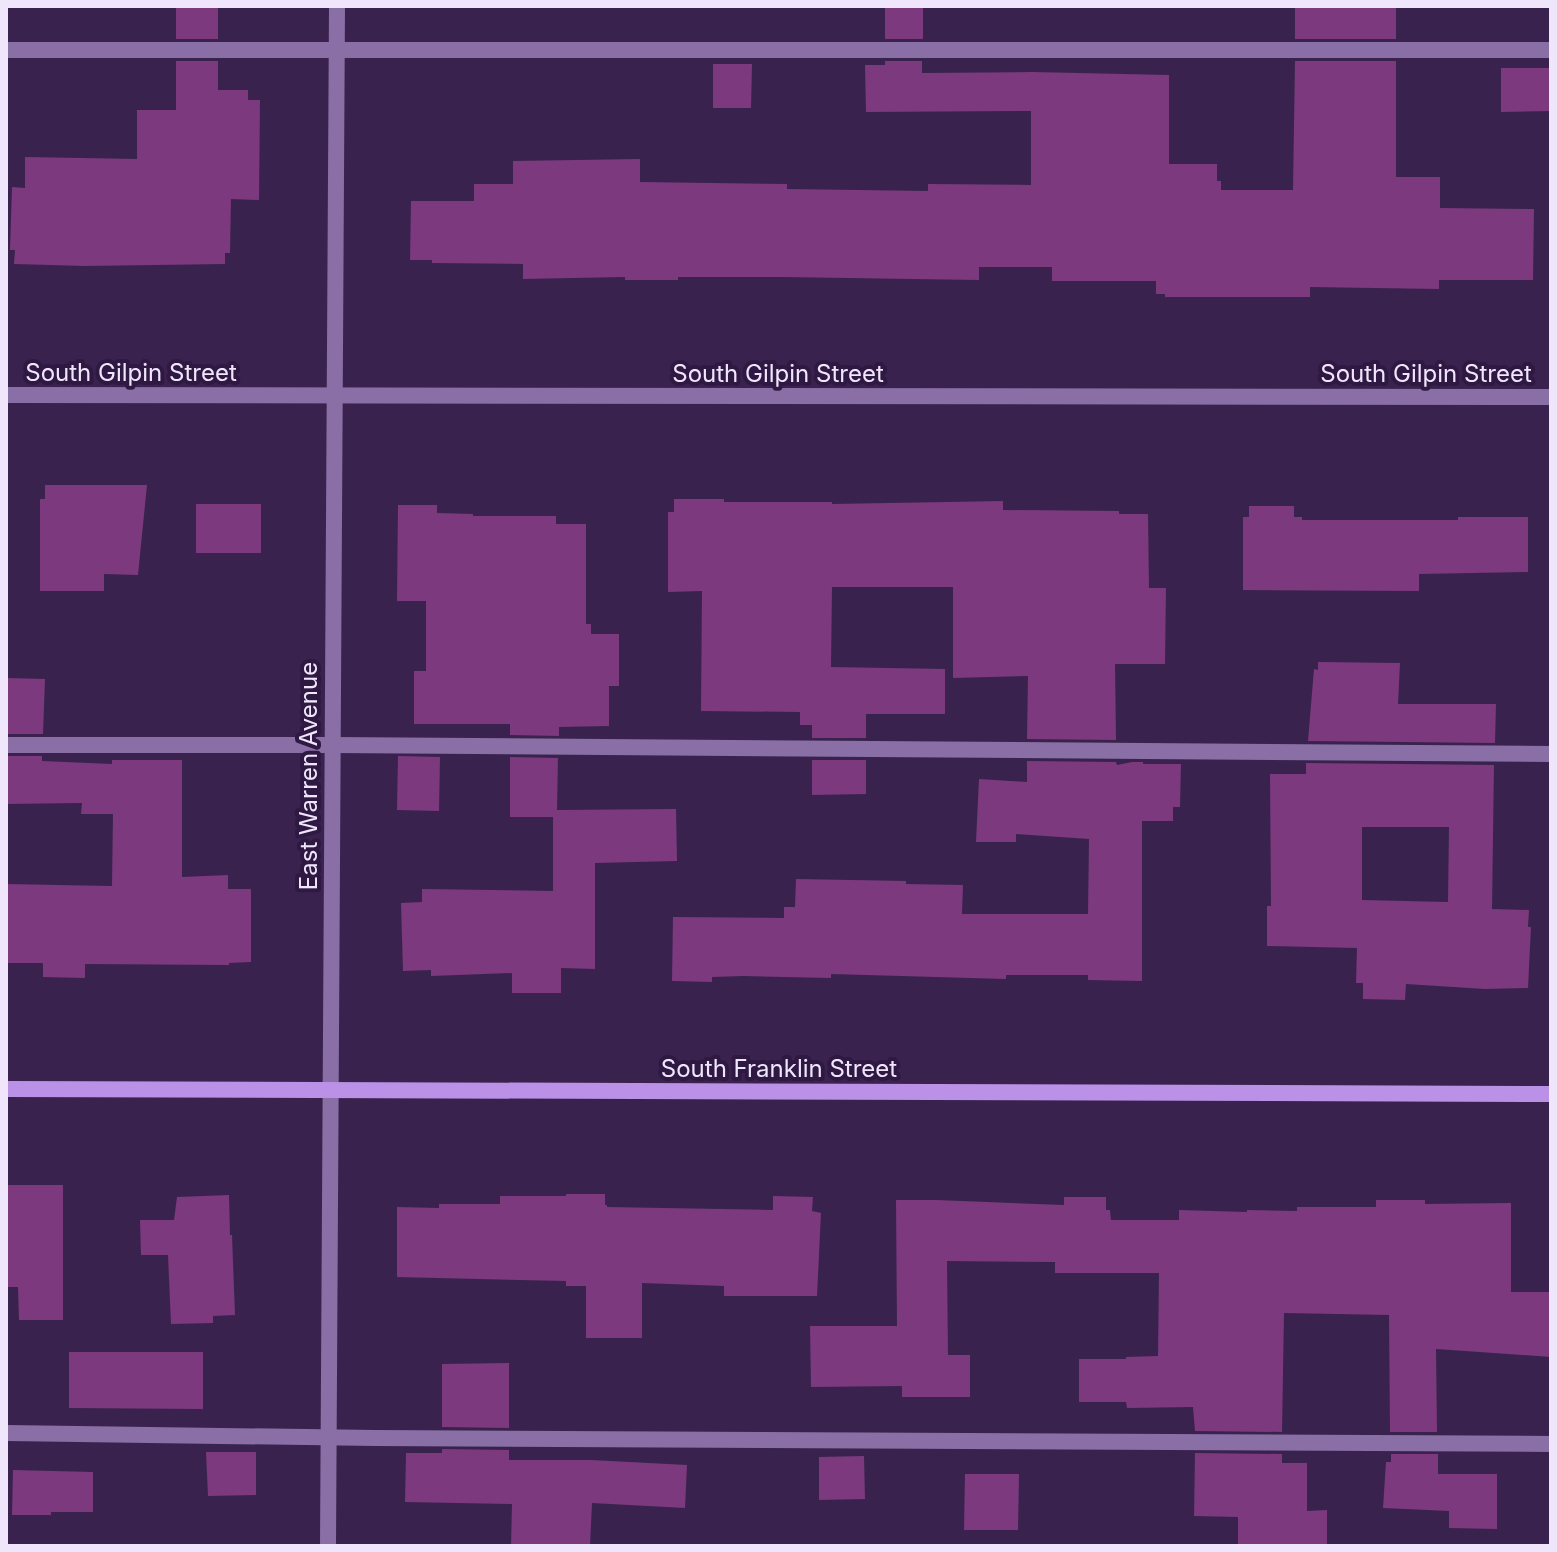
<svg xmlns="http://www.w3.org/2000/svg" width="1557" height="1552" font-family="Inter,sans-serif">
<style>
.building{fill:#7c397e;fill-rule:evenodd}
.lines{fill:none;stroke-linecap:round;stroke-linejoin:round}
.lane{stroke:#896fa5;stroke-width:16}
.street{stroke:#896fa5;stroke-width:16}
.secondary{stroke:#bb91e8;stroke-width:16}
.labels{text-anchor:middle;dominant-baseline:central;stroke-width:8;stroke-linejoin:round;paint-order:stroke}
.street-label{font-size:24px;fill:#f0e6fc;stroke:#2f1943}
</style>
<rect width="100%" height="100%" fill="#39234e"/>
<!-- building -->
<g class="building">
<rect x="176" y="6" width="42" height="33"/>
<rect x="885" y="6" width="38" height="33"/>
<rect x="1295" y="6" width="101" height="33"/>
<path d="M 176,61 L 218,61 L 218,90 L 248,90 L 248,100 L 260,100 L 259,200 L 231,199 L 230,253 L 225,253 L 225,264 L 85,266 L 14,264 L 15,250 L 10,250 L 12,187 L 25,188 L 25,157 L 137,159 L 137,110 L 176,110 Z"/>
<path d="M 885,61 L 922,61 L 922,73 L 1032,72 L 1169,75 L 1169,164 L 1217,164 L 1217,181 L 1221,181 L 1221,190 L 1293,190 L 1295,61 L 1396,61 L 1396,177 L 1440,177 L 1440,208 L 1534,209 L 1533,280 L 1439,280 L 1439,289 L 1310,287 L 1310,297 L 1165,297 L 1165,294 L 1156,294 L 1156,281 L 1052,281 L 1052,267 L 979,267 L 979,280 L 782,277 L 678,277 L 678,280 L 625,280 L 625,277 L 523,279 L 523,264 L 432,263 L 432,260 L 410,260 L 411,201 L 474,201 L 474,184 L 513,184 L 513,161 L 640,159 L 640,182 L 787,184 L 787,189 L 928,191 L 928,184 L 1031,185 L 1031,111 L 866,112 L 865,65 L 885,65 Z"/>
<path d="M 713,64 L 752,64 L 751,108 L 713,108 Z"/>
<path d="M 1501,68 L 1551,68 L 1551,111 L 1501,112 Z"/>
<path d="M 45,485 L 147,485 L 138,575 L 104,574 L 104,591 L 40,591 L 40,499 L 45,499 Z"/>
<path d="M 674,499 L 724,499 L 724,502 L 832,502 L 832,504 L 1003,501 L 1003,510 L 1119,511 L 1119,514 L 1148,514 L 1149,588 L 1166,588 L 1165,664 L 1115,664 L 1116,740 L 1027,739 L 1028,676 L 953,678 L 953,587 L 832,587 L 831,667 L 945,669 L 945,714 L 866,714 L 866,738 L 812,738 L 812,725 L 800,725 L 800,712 L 701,711 L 702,591 L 668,592 L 668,512 L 674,512 Z"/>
<rect x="196" y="504" width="65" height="49"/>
<path d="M 398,505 L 437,505 L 437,513 L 473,514 L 473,516 L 556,516 L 556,524 L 586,524 L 586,624 L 591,624 L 591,634 L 619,634 L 619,686 L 609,686 L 609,726 L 559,727 L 559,736 L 510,735 L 510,724 L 414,724 L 414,671 L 426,671 L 426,601 L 397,601 Z"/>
<path d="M 1249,506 L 1294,506 L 1294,517 L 1302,517 L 1302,520 L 1458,520 L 1458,517 L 1528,517 L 1528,572 L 1419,574 L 1419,591 L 1243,590 L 1243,517 L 1249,517 Z"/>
<path d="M 1318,662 L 1400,663 L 1398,704 L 1496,704 L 1495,743 L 1308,741 L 1314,669 L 1318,670 Z"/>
<path d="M 7,678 L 45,679 L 43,734 L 6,734 Z"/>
<path d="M 6,756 L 42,756 L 42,761 L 112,764 L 112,760 L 182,760 L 182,877 L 228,875 L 228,889 L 251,889 L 251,962 L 229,963 L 229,965 L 85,964 L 85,978 L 43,977 L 43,963 L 6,963 L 6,884 L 112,886 L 113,814 L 81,814 L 82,803 L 6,804 Z"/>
<path d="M 398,756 L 440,757 L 439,811 L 397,810 Z"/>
<path d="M 510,757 L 558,758 L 557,810 L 676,809 L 677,861 L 595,863 L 595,969 L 561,968 L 561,993 L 512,993 L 512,973 L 431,976 L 431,970 L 403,971 L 401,903 L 422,902 L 422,889 L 553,891 L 553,817 L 510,817 Z"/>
<path d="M 812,760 L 866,760 L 866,794 L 812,795 Z"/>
<path d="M 1027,761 L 1116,762 L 1117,765 L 1132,762 L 1143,762 L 1143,764 L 1181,764 L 1180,807 L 1173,807 L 1173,821 L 1142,821 L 1142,981 L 1088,980 L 1088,975 L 1006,975 L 1006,979 L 831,974 L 831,978 L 743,976 L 712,977 L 712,982 L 672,981 L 673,917 L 784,918 L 784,907 L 795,907 L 796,879 L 906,881 L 906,884 L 963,885 L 962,914 L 1088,914 L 1089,839 L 1016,834 L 1016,842 L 976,842 L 979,779 L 1027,782 Z"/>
<path d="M 1306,763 L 1494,765 L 1492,909 L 1529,910 L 1528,927 L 1531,927 L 1528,988 L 1485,989 L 1406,984 L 1405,1000 L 1363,999 L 1363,983 L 1356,983 L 1357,948 L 1267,946 L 1267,906 L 1271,906 L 1270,774 L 1306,774 ZM 1362,827 L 1449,827 L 1448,902 L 1362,900 Z"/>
<path d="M 6,1185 L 63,1185 L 63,1320 L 19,1320 L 18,1287 L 6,1287 Z"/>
<path d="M 566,1194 L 605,1194 L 605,1205 L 607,1205 L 607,1207 L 773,1210 L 773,1196 L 813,1197 L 812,1211 L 821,1213 L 817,1296 L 724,1296 L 724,1286 L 642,1283 L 642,1338 L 586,1338 L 586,1286 L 566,1286 L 566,1281 L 397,1277 L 397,1207 L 439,1208 L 439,1204 L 500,1204 L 500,1196 L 566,1196 Z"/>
<path d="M 229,1195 L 230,1235 L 232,1235 L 235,1315 L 213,1316 L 213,1323 L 171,1324 L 168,1255 L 141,1255 L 140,1220 L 174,1220 L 177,1197 Z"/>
<path d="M 1064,1197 L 1106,1197 L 1106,1210 L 1110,1210 L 1111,1220 L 1179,1220 L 1179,1210 L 1247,1212 L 1247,1210 L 1297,1211 L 1297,1207 L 1376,1207 L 1376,1200 L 1425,1200 L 1425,1204 L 1511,1203 L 1511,1292 L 1551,1292 L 1551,1357 L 1436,1349 L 1437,1432 L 1390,1432 L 1389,1315 L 1284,1313 L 1282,1432 L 1195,1431 L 1193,1407 L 1127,1408 L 1126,1402 L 1079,1402 L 1079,1359 L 1126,1359 L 1126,1357 L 1158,1356 L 1159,1273 L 1055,1273 L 1055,1262 L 947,1261 L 948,1355 L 970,1355 L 970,1397 L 902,1397 L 902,1386 L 811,1387 L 810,1326 L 897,1326 L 896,1200 L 936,1200 L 1064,1205 Z"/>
<path d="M 69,1352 L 203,1352 L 203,1409 L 69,1408 Z"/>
<path d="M 509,1363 L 509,1428 L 442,1427 L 442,1364 Z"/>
<path d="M 442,1449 L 509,1450 L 509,1460 L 591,1460 L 687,1465 L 685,1508 L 592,1503 L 590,1546 L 511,1546 L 512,1504 L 405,1502 L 406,1453 L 442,1453 Z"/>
<path d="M 206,1452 L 256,1452 L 256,1495 L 208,1496 Z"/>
<path d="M 1195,1453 L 1282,1454 L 1282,1463 L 1307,1463 L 1307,1511 L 1327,1510 L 1327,1546 L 1238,1546 L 1238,1517 L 1194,1516 Z"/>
<path d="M 1391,1454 L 1438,1454 L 1438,1474 L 1497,1474 L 1497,1529 L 1449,1528 L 1449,1511 L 1383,1508 L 1386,1462 L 1391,1462 Z"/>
<path d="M 864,1456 L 865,1499 L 819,1500 L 819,1457 Z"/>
<path d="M 13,1470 L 93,1472 L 93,1512 L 51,1512 L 51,1515 L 12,1515 Z"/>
<path d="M 965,1474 L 1019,1474 L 1018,1530 L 964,1530 Z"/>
</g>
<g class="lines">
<!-- lane -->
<g class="lane">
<path d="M 6,50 L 1551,50"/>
<path d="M 6,745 L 332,745 L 1551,754"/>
<path d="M 6,1433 L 375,1438 L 1551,1444"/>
</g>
<!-- street -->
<g class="street">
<path d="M 6,395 L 1551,397"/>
<path d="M 328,1546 L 337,6"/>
</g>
<!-- secondary -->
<path class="secondary" d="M 6,1089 L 1551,1094"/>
</g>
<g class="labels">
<!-- street labels -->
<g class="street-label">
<text x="131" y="372">South Gilpin Street</text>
<text x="778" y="373">South Gilpin Street</text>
<text x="1426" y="373">South Gilpin Street</text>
<text transform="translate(308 776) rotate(-90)">East Warren Avenue</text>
<text x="779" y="1068">South Franklin Street</text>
</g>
</g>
<!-- border -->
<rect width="1557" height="1552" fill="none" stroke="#f0e6fc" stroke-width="16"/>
</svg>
